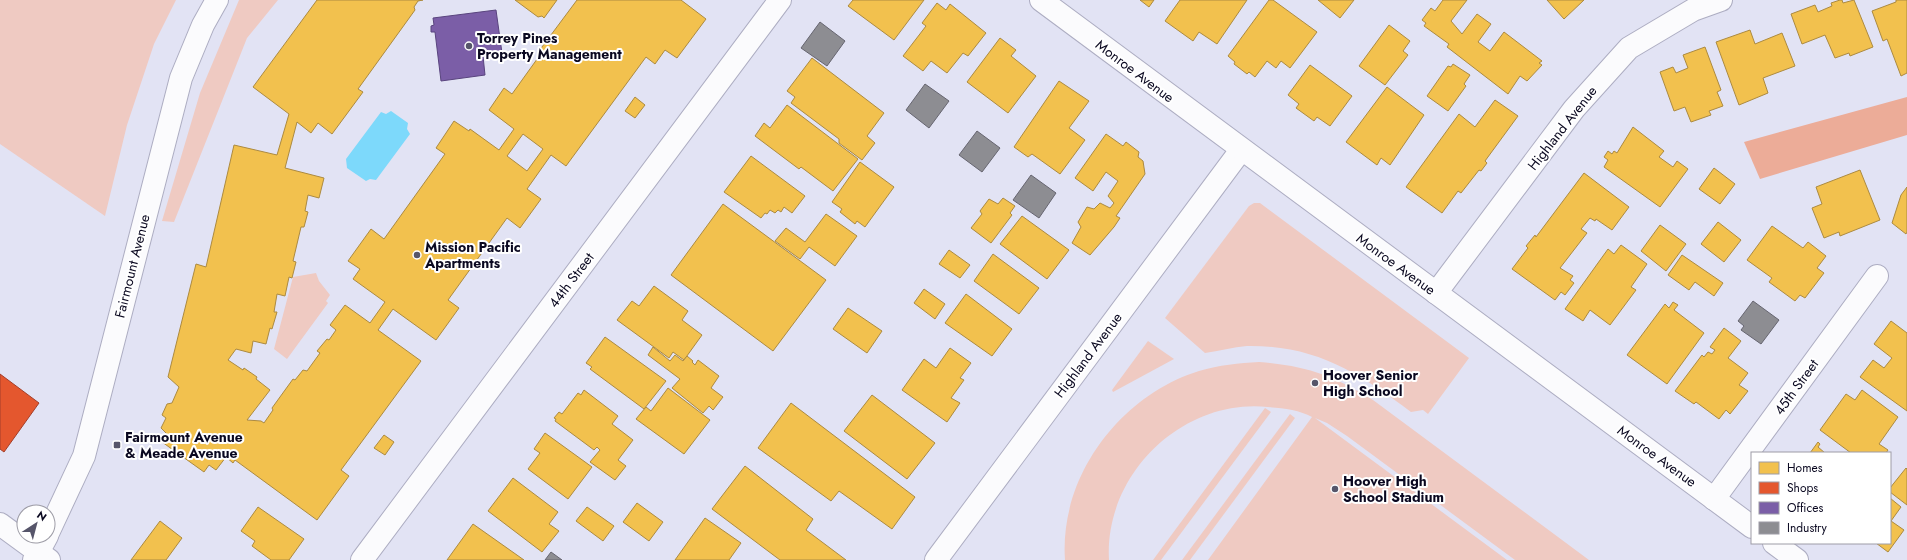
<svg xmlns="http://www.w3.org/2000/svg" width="1907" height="560" font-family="Jost,sans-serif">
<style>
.green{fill:#efcac2}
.forest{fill:#ecac98}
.water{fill:#7dd9fb}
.homes{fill:#f2c14e;stroke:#ac8a40;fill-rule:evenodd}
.shops{fill:#e4572e;stroke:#a33f2a}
.offices{fill:#7b5ea7;stroke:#59447e}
.industry{fill:#8d8d92;stroke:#666570}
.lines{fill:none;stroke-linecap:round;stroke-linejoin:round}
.street-casing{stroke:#adadc2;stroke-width:24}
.secondary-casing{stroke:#adadc2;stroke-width:24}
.primary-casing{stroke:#adadc2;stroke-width:24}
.street{stroke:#fbfbfd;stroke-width:22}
.secondary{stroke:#fbfbfd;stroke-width:22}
.primary{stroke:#fbfbfd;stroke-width:22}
.poi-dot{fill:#56556a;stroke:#fff;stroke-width:1.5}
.labels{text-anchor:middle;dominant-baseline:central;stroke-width:4;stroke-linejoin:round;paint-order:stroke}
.poi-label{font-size:14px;font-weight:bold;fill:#0a0820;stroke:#fff;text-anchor:start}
.street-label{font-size:14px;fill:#0a0820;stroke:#fff}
</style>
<rect width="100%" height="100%" fill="#e2e3f4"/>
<!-- green -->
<g class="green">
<path d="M 0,0 L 176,0 L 154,44 L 127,125 L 105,216 L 0,144 Z"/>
<path d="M 239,0 L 278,0 L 247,38 L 174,222 L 162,221 L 200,93 Z"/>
<path d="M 1254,203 L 1260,203 L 1469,358 L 1428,414 L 1423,410 L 1411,412 C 1359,373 1316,345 1247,346 C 1233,347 1219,351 1205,353 L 1165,318 L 1249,206 Z"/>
<path d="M 316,273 L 319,281 L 330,295 L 326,301 L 328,303 L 287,359 L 274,349 L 293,277 Z"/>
<path d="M 1148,341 L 1174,359 L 1113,392 L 1112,390 Z"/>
<path d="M 1259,362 C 1307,366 1332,375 1373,400 L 1589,560 L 1515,560 L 1347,436 L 1327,423 L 1315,418 L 1507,560 L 1208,560 L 1312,417 C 1300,410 1283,408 1268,407 C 1183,398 1104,474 1109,560 L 1065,560 C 1059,476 1121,395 1199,371 C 1219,365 1239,363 1259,362 Z"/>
<path d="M 1265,408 L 1271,412 L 1161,560 L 1153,560 Z"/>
<path d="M 1290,414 L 1295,418 L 1190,560 L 1182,560 Z"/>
</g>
<!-- forest -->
<path class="forest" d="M 1907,97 L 1907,135 L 1760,179 L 1744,142 Z"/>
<!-- water -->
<path class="water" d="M 391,111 L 408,123 L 407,129 L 410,134 L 376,180 L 370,179 L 366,181 L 347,168 L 346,159 L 381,112 L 386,114 Z"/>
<!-- homes -->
<g class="homes">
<path d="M 317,0 L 423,0 L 418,1 L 414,7 L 415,10 L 358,89 L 363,92 L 332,134 L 318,123 L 311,133 L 297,122 L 285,168 L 324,178 L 319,198 L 308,195 L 305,211 L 308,212 L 304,227 L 301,227 L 293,261 L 296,262 L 292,278 L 289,277 L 285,296 L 277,294 L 274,312 L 277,312 L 272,329 L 270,328 L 266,344 L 253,341 L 251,353 L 236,349 L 228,360 L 243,370 L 244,368 L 257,377 L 256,379 L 270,390 L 247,420 L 261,421 L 264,423 L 273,410 L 272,408 L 293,379 L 295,380 L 303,370 L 307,371 L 320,353 L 317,351 L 327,339 L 329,340 L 336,330 L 330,325 L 345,305 L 370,323 L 385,302 L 353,279 L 360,269 L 348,261 L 371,229 L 384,239 L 445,154 L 436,148 L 454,121 L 469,131 L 470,129 L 499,150 L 514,129 L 489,110 L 504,88 L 512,94 L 540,55 L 539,51 L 577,0 L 681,0 L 706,19 L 677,58 L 665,50 L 655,64 L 646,57 L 566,166 L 551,155 L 527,189 L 541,199 L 520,228 L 507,218 L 448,300 L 459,308 L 436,340 L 393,309 L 378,330 L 421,361 L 341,470 L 349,476 L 317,520 L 235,460 L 233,463 L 226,457 L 216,470 L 209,465 L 204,472 L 162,442 L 167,434 L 161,428 L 166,418 L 162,415 L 167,404 L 172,403 L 179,387 L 168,377 L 196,264 L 206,267 L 234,145 L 277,155 L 289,114 L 253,87 ZM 523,134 L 543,149 L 527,171 L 507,156 Z"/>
<path d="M 515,0 L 557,0 L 544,18 L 542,16 L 538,17 Z"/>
<path d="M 853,0 L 924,0 L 894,40 L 848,6 Z"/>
<path d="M 1140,0 L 1154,0 L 1149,7 Z"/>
<path d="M 1180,0 L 1247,0 L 1217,44 L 1199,32 L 1193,41 L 1165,21 Z"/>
<path d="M 1269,0 L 1273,0 L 1317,32 L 1290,68 L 1281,61 L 1276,68 L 1267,61 L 1255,77 L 1249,72 L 1247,74 L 1234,64 L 1235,62 L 1228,56 Z"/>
<path d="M 1318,0 L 1354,0 L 1340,18 Z"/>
<path d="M 1443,0 L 1467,0 L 1451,21 L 1462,34 L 1477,14 L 1491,24 L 1478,42 L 1490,51 L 1504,32 L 1542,61 L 1539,63 L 1542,65 L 1527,81 L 1520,76 L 1508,94 L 1447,47 L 1449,44 L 1424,26 L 1426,23 L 1422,20 L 1431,8 L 1435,11 Z"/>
<path d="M 1547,0 L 1584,0 L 1564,19 Z"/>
<path d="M 1840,0 L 1842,0 L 1843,3 L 1854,0 L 1873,47 L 1850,56 L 1849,53 L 1835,58 L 1825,35 L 1802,44 L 1791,14 L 1815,5 L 1818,12 L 1832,6 L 1831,3 Z"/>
<path d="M 1896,0 L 1907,0 L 1907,73 L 1901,76 L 1887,39 L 1883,41 L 1872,11 L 1896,2 Z"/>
<path d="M 937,3 L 946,10 L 950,4 L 986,33 L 968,56 L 963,53 L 947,73 L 931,61 L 923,71 L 903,56 L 926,26 L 922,23 Z"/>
<path d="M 1389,25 L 1410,41 L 1403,51 L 1408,55 L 1385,85 L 1359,66 Z"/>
<path d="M 1750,30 L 1755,44 L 1782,33 L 1795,66 L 1763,78 L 1768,93 L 1739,105 L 1716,42 Z"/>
<path d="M 1000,38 L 1016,50 L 1011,56 L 1036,76 L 1008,113 L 967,82 Z"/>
<path d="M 1705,47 L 1721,90 L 1717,92 L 1723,106 L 1709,111 L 1711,115 L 1691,122 L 1685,107 L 1674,111 L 1660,72 L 1673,67 L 1676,73 L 1688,68 L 1683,55 Z"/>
<path d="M 812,58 L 884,113 L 867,136 L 875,143 L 862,160 L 839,143 L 839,139 L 791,103 L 795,97 L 787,91 Z"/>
<path d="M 1453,64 L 1470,75 L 1464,84 L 1466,86 L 1448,111 L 1427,96 L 1448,66 L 1451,67 Z"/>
<path d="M 1310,65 L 1352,96 L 1330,126 L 1317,117 L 1314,121 L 1296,108 L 1299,104 L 1288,95 Z"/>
<path d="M 1059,81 L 1089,101 L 1069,128 L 1085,140 L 1060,174 L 1032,154 L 1028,157 L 1014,147 Z"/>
<path d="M 1387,87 L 1424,115 L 1390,165 L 1381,158 L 1377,165 L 1346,142 Z"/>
<path d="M 635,97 L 645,105 L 635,118 L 625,111 Z"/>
<path d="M 1495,100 L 1518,116 L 1485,161 L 1487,163 L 1481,171 L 1479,170 L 1461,193 L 1458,191 L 1442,213 L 1406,187 L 1459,114 L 1475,127 Z"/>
<path d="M 787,105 L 858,159 L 833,191 L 801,167 L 799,169 L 755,136 L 764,123 L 770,128 Z"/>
<path d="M 1633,127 L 1664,151 L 1659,157 L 1673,167 L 1677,161 L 1688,169 L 1660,207 L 1604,167 L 1608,160 L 1604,157 L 1608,151 L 1612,154 L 1614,151 L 1617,153 Z"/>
<path d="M 1106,134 L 1123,146 L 1126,142 L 1139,152 L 1138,157 L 1143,161 L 1145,174 L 1116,216 L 1120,218 L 1114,227 L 1090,255 L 1072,243 L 1081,227 L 1078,222 L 1087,207 L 1094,209 L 1100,203 L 1110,208 L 1114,203 L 1108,196 L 1118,181 L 1106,172 L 1093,191 L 1075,178 Z"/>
<path d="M 751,156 L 805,196 L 792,213 L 784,207 L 781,212 L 778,210 L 775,213 L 770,210 L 767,214 L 765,213 L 761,218 L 724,192 Z"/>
<path d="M 860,162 L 894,187 L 865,227 L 857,221 L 855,224 L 840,212 L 842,209 L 832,202 Z"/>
<path d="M 1714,168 L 1735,184 L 1720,204 L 1699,189 Z"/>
<path d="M 1860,170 L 1880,220 L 1840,236 L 1839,232 L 1824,238 L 1812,208 L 1822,204 L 1816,187 Z"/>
<path d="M 1584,173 L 1629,207 L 1612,230 L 1596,219 L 1595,221 L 1590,218 L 1581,229 L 1587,233 L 1560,268 L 1573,276 L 1570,280 L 1574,283 L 1565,295 L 1561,292 L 1555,300 L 1512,269 L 1528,248 L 1526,246 L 1535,235 L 1536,237 Z"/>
<path d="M 1907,187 L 1907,232 L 1906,234 L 1892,223 L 1901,195 Z"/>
<path d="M 1003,198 L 1015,206 L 1010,213 L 1012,215 L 991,243 L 971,228 L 982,214 L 980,211 L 989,199 L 998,204 Z"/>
<path d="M 723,204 L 826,280 L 773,351 L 671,275 Z"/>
<path d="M 826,214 L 857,236 L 835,266 L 809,247 L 800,259 L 775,241 L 786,228 L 805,242 Z"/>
<path d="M 1022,216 L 1069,250 L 1047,279 L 1000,244 Z"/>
<path d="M 1718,222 L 1741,240 L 1724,262 L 1701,244 Z"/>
<path d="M 1660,225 L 1686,244 L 1666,271 L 1641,251 Z"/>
<path d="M 1772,226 L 1803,248 L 1808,242 L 1826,256 L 1817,268 L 1824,273 L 1805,298 L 1800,295 L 1795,301 L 1769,282 L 1772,278 L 1747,260 Z"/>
<path d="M 1621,245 L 1647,264 L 1631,287 L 1636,290 L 1610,325 L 1590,310 L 1583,321 L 1565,309 L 1608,249 L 1614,254 Z"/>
<path d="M 949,250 L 970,265 L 960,278 L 939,264 Z"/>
<path d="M 993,254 L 1039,288 L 1019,314 L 974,281 Z"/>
<path d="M 1682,255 L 1723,283 L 1714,296 L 1695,282 L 1689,290 L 1668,275 Z"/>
<path d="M 654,286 L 688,311 L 682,320 L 702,335 L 684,360 L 673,352 L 669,358 L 617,320 L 632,301 L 639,306 Z"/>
<path d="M 924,289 L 945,304 L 935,319 L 914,303 Z"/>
<path d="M 966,294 L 1012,329 L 992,356 L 945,323 Z"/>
<path d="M 1673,302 L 1678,305 L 1674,310 L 1704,333 L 1667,384 L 1627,355 L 1665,304 L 1669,308 Z"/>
<path d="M 848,308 L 882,331 L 867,353 L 833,329 Z"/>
<path d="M 1891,321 L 1907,333 L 1907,411 L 1860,377 L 1873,360 L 1884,368 L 1892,358 L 1874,344 Z"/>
<path d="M 1724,328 L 1741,341 L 1728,358 L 1748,373 L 1739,385 L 1748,391 L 1730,414 L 1726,410 L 1719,419 L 1696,402 L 1694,404 L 1675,391 L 1702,355 L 1704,357 L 1708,352 L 1712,354 L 1715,350 L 1710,347 Z"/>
<path d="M 605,337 L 666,381 L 644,409 L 590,369 L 592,367 L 586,363 Z"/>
<path d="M 653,347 L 670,361 L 675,355 L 683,361 L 687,356 L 693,361 L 692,362 L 695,365 L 698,360 L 719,376 L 711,388 L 723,397 L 713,410 L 709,406 L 703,413 L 672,388 L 680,379 L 648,355 Z"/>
<path d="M 950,348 L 971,363 L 960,378 L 964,380 L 951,398 L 960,403 L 947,422 L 902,390 L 924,359 L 936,368 Z"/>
<path d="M 668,388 L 710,420 L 684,454 L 636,419 L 646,407 L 651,411 Z"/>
<path d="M 584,390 L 618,416 L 612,424 L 633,440 L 618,460 L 626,466 L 615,480 L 590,462 L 600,450 L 597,447 L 594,450 L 555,421 L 556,419 L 554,418 L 559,412 L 562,414 L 578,393 L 581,395 Z"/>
<path d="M 1862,390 L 1898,417 L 1879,444 L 1888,450 L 1886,453 L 1851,453 L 1820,430 L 1846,394 L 1855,400 Z"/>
<path d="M 872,395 L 935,443 L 907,479 L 844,431 Z"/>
<path d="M 791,403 L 915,497 L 892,529 L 839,491 L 831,501 L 758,448 Z"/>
<path d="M 545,433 L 592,467 L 568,499 L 528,469 L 540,453 L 534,449 Z"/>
<path d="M 384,435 L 394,442 L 385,455 L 374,448 Z"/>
<path d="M 1818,442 L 1820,444 L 1818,447 L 1825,453 L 1810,453 Z"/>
<path d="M 745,466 L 813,519 L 806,530 L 846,560 L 780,560 L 712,509 Z"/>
<path d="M 1906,468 L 1907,469 L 1907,505 L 1890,492 L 1890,488 Z"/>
<path d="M 513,478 L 558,512 L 549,524 L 559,531 L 542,552 L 488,511 Z"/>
<path d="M 1890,498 L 1901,507 L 1891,521 L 1904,530 L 1888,552 L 1876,543 L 1890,543 Z"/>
<path d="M 637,503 L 663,522 L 649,541 L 623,522 Z"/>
<path d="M 258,507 L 304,539 L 289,560 L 271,560 L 252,546 L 255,541 L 241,531 Z"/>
<path d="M 587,507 L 614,526 L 603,541 L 576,521 Z"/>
<path d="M 705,518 L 741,543 L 729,560 L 675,560 Z"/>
<path d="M 160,521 L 182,538 L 166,560 L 131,560 Z"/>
<path d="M 473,524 L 524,560 L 447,560 Z"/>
</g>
<!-- shops -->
<path class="shops" d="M 0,374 L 39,403 L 4,452 L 0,449 Z"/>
<!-- offices -->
<path class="offices" d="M 496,10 L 502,53 L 483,56 L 485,75 L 441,81 L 435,32 L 431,32 L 431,26 L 434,25 L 433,18 Z"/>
<!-- industry -->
<g class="industry">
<path d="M 820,22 L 845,41 L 827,66 L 801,48 Z"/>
<path d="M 925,84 L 949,101 L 929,128 L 906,110 Z"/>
<path d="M 977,131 L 1000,148 L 982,172 L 959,155 Z"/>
<path d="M 1031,175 L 1056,193 L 1039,218 L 1013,200 Z"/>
<path d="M 1753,301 L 1779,320 L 1761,344 L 1741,330 L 1744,326 L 1738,321 Z"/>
<path d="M 551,552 L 562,560 L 545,560 Z"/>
</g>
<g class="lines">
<defs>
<g id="street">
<path d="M 1436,293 L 1574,109 L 1629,48 L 1693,10 L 1721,0"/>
<path d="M 1714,499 L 1877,276"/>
<path d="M 936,560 L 1241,150"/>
</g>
<g id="secondary">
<path d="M 1041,0 L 1752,527"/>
<path d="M 0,524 L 49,560"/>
<path d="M 1774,543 L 1797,560"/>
<path d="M 362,560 L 780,0"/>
</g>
<g id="primary">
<path d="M 48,533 L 84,456 L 181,78 L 203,25 L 217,0"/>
<path d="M 34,560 L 47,536"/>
</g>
</defs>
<!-- street casing -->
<use href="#street" class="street-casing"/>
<!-- secondary casing -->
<use href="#secondary" class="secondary-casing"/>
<!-- primary casing -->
<use href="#primary" class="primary-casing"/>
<!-- street -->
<use href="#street" class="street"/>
<!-- secondary -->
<use href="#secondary" class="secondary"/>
<!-- primary -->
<use href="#primary" class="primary"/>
</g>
<!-- markers -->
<g class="poi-dot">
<circle cx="469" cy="46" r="4"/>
<circle cx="417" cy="255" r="4"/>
<circle cx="1315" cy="383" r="4"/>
<rect x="113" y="441" width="8" height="8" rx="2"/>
<circle cx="1335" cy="489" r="4"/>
</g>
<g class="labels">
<!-- poi labels -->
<g class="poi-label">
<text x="477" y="38">Torrey Pines<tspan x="477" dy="16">Property Management</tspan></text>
<text x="425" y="247">Mission Pacific<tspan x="425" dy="16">Apartments</tspan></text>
<text x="1323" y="375">Hoover Senior<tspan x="1323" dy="16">High School</tspan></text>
<text x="125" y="437">Fairmount Avenue<tspan x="125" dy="16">&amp; Meade Avenue</tspan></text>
<text x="1343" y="481">Hoover High<tspan x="1343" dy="16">School Stadium</tspan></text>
</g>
<!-- street labels -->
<g class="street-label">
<text transform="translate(1135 71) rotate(37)">Monroe Avenue</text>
<text transform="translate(1562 128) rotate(-52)">Highland Avenue</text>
<text transform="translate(1396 264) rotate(36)">Monroe Avenue</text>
<text transform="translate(132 266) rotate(-76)">Fairmount Avenue</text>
<text transform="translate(571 280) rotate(-53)">44th Street</text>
<text transform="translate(1088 355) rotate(-53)">Highland Avenue</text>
<text transform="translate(1796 387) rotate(-54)">45th Street</text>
<text transform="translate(1657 456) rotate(36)">Monroe Avenue</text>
</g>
</g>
<!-- legend -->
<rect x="1751" y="452" width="140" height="92" fill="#ffffff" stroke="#9d9ca6"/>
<rect x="1759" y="462" width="20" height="12" fill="#f2c14e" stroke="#9d9ca6"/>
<text x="1787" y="472" font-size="12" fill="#0a0820">Homes</text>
<rect x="1759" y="482" width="20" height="12" fill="#e4572e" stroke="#9d9ca6"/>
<text x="1787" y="492" font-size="12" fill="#0a0820">Shops</text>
<rect x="1759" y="502" width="20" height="12" fill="#7b5ea7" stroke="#9d9ca6"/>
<text x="1787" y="512" font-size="12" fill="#0a0820">Offices</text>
<rect x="1759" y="522" width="20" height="12" fill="#8d8d92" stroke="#9d9ca6"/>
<text x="1787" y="532" font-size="12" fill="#0a0820">Industry</text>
<!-- north arrow -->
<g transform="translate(36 524) rotate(36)"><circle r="19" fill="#ffffff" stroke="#9d9ca6"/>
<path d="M0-3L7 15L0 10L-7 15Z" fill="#56556a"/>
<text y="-6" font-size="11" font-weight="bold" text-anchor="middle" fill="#0a0820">N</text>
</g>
</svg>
